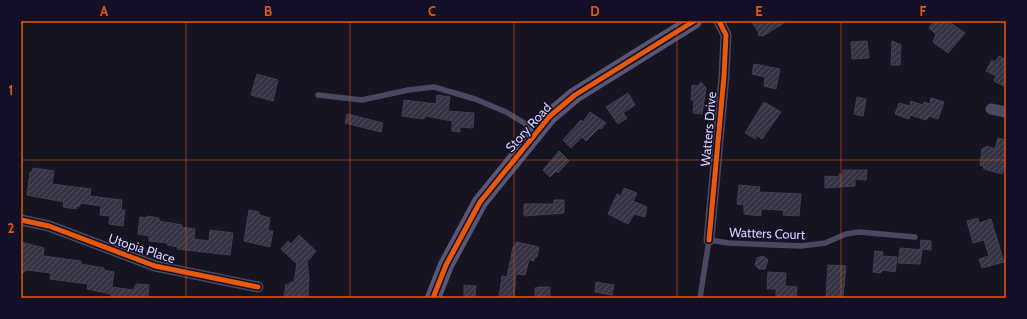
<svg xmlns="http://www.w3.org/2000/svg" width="1027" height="319" font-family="Cabin,sans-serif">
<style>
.building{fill:url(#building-hatch);stroke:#433f54}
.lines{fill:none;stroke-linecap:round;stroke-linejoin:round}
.lane{stroke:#4a4962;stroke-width:5.5}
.street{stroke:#4a4962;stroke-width:11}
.secondary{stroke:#575674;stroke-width:16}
.cycleway-casing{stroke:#130f26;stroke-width:8}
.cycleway{stroke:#e8590c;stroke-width:5}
.grid{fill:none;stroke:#e8590c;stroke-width:1;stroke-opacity:0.55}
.labels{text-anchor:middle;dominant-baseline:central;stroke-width:3;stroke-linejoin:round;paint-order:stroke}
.street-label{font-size:13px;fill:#d9d4ff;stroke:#130f26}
.neatline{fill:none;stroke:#e8590c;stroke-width:1.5}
.grid-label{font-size:13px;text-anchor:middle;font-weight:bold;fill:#e8590c}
</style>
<defs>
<pattern id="building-hatch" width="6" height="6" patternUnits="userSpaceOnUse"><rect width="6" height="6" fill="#343243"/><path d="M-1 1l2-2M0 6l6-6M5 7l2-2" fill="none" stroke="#514f5f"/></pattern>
</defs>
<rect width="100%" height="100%" fill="#161421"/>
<!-- building -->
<g class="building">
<path d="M 751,21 L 787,21 L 763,36 L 758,35 L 759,33 Z"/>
<path d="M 934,21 L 948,21 L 965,33 L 948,53 L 933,42 L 936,34 L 929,28 Z"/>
<path d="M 867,41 L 869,58 L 852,59 L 851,42 Z"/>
<path d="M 892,41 L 901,45 L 900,65 L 891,65 Z"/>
<path d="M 999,56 L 1006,60 L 1006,87 L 994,81 L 996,76 L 986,71 L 992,60 L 995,62 Z"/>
<path d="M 754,64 L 780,69 L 776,89 L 764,86 L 765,77 L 752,74 Z"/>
<path d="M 257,74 L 278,80 L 273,101 L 251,95 Z"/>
<path d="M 701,82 L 706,88 L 702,114 L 693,113 L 694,100 L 691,100 L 692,85 L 698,86 Z"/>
<path d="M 628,93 L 635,105 L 623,113 L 627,118 L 618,124 L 606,107 Z"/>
<path d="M 437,95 L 450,97 L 448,111 L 474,113 L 473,128 L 460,127 L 460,132 L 452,131 L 452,121 L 425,116 L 424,119 L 402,116 L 404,100 L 436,104 Z"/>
<path d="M 857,97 L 866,99 L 863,116 L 854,114 Z"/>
<path d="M 931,98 L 944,102 L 938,119 L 929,116 L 926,120 L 910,115 L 909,119 L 895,114 L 899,103 L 910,106 L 911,101 L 923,105 L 924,102 L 930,104 Z"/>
<path d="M 764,102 L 781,112 L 762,139 L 756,135 L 756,139 L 745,133 Z"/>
<path d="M 590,112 L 606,123 L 601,129 L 599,128 L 586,141 L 582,137 L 571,148 L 563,140 L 581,120 L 583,122 Z"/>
<path d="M 347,114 L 383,123 L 381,132 L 345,123 Z"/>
<path d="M 998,138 L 1006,140 L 1006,164 L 1002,174 L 984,169 L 983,166 L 980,165 L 982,149 L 987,146 L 995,149 Z"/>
<path d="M 559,151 L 569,161 L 558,173 L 556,171 L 550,177 L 543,170 Z"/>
<path d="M 33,168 L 54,171 L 52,184 L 91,189 L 90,196 L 122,200 L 121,210 L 125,210 L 123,226 L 109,224 L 110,216 L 100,215 L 101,206 L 80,203 L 80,206 L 77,206 L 76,209 L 63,207 L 64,202 L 27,195 L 30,172 L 32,172 Z"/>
<path d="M 843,170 L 867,170 L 866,180 L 855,179 L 855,186 L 825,188 L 825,176 L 839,177 L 839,174 L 843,174 Z"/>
<path d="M 739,185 L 760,187 L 759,192 L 801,194 L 799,216 L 783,215 L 784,211 L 781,210 L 761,209 L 761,216 L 744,214 L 744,205 L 737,204 Z"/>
<path d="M 624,188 L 637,193 L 633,201 L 647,207 L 645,217 L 634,214 L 628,224 L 608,214 L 617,194 L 621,196 Z"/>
<path d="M 554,200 L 564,200 L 564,213 L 524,216 L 524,204 L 554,204 Z"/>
<path d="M 249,210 L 259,212 L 259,215 L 270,218 L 268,231 L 273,231 L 270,247 L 244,241 Z"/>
<path d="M 147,216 L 159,218 L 159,221 L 182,225 L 181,227 L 195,229 L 194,239 L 209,241 L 210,230 L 233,233 L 230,255 L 177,249 L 178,247 L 167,245 L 168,243 L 149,241 L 149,236 L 138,234 L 140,217 L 146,218 Z"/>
<path d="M 978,218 L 979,223 L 991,219 L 1004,262 L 982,268 L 979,259 L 989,256 L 984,240 L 973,243 L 967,221 Z"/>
<path d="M 299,235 L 316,251 L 307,262 L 309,277 L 308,296 L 306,298 L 284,298 L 286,284 L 289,285 L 290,282 L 294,282 L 297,264 L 281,249 L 288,241 L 291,244 Z"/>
<path d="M 921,240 L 931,241 L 931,250 L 920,249 Z"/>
<path d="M 21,242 L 44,248 L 43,256 L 81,261 L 81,264 L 104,268 L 104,270 L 114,272 L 112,287 L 133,290 L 136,284 L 149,285 L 148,298 L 110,298 L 111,294 L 87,289 L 88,284 L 50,279 L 51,273 L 27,270 L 21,274 Z"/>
<path d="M 516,242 L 539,247 L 537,257 L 535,257 L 534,261 L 529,260 L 525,275 L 516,274 L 514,298 L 499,298 L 502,276 L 507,277 L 513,247 L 515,247 Z"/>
<path d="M 900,248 L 922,250 L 920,264 L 898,263 Z"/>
<path d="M 875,251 L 883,252 L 882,256 L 897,257 L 895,272 L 883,270 L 880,273 L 873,272 Z"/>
<path d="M 763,256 L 768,260 L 765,269 L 759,269 L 755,265 L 757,258 Z"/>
<path d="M 828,265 L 846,266 L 843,298 L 826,298 Z"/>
<path d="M 768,272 L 786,273 L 785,286 L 797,287 L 796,298 L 776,298 L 776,289 L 767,289 Z"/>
<path d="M 596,282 L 614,285 L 612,295 L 595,292 Z"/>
<path d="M 464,285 L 476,286 L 475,298 L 464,298 Z"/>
<path d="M 540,287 L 550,287 L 550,298 L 535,298 L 535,288 Z"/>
</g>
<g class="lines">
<!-- lane -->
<g class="lane">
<path d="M 318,95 L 362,100 L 408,90 L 434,87 L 475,99 L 506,112 L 536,130"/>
<path d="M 700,298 L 709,240 L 729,243 L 801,246 L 825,243 L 846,234 L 859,232 L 915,237"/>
</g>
<!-- street -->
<g class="street">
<path d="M 991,109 L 1006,112"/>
<path d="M 21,220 L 49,226 L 155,266 L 258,287"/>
<path d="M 709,240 L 724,76 L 726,35 L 719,21"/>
</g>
<!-- secondary -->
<path class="secondary" d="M 433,298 L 446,265 L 480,202 L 550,116 L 575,95 L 694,21"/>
<defs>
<g id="cycleway">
<path d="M 21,220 L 49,226 L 155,266 L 258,287"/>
<path d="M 709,240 L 724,76 L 726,35 L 719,21"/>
<path d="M 433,298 L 446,265 L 480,202 L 550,116 L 575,95 L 694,21"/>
</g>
</defs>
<!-- cycleway casing -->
<use href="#cycleway" class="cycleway-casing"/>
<!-- cycleway -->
<use href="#cycleway" class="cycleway"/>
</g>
<!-- grid -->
<path class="grid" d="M 186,21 L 186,298M 350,21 L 350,298M 514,21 L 514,298M 677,21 L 677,298M 841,21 L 841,298M 21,160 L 1006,160"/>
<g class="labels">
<!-- street labels -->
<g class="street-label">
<text transform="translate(528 127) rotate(-48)">Story Road</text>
<text transform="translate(708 129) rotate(-85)">Watters Drive</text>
<text transform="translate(767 233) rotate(2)">Watters Court</text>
<text transform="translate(142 248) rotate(18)">Utopia Place</text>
</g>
</g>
<!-- border -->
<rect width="1027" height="319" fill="none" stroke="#130f26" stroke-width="44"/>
<rect x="22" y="22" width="983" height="275" class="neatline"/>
<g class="grid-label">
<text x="104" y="16">A</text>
<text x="268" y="16">B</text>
<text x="432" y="16">C</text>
<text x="595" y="16">D</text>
<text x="759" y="16">E</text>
<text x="923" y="16">F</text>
<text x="11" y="95">1</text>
<text x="11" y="233">2</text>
</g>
</svg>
